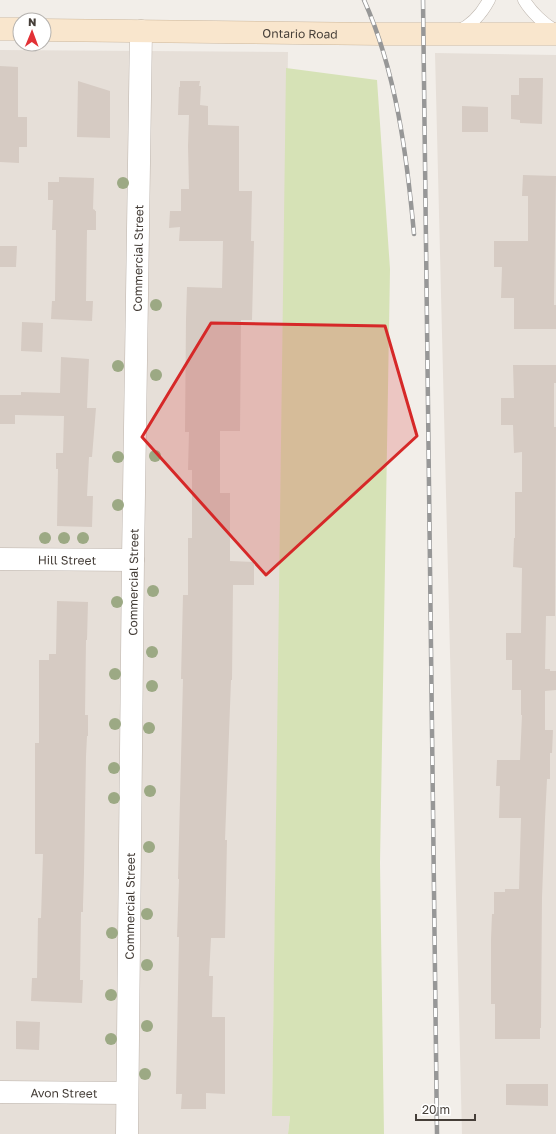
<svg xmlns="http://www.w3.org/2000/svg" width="556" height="1134" font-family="'Golos Text',sans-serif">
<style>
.residential{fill:#e6dfd8}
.green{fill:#d6e2b6}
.building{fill:#d6cbc3}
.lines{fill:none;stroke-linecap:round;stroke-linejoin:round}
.service-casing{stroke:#bdb4ac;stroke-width:13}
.minor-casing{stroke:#bdb4ac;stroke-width:23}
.secondary-casing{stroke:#cdb89d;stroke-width:23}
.service{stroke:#fff;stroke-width:12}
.minor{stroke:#fff;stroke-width:22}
.secondary{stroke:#f9e6cd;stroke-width:22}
.rail-casing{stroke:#979797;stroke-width:4.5}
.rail{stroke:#fff;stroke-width:3;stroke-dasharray:9;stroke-linecap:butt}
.tree{fill:#9ca984}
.marked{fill:#d62828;fill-opacity:0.2;stroke:#d62828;stroke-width:3;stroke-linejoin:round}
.labels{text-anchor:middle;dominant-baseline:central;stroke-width:3.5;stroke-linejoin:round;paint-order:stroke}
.street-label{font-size:12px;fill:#453e38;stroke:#fff}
</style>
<rect width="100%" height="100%" fill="#f2eee9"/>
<!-- residential -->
<g class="residential">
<path d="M 0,50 L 288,52 L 272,1116 L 290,1116 L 288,1134 L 0,1134 Z"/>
<path d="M 435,53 L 556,55 L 556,1134 L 462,1134 Z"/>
</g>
<!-- green -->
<path class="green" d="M 286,68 L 377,80 L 390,269 L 380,863 L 384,1134 L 288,1134 L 290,1116 L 272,1116 Z"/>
<!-- building -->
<g class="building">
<path d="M 0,66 L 18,67 L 18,117 L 27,117 L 27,147 L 19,147 L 19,163 L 0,162 Z"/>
<path d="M 519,78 L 543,78 L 542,124 L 520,123 L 520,120 L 511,119 L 511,95 L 519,95 Z"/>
<path d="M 78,81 L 110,91 L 110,138 L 77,137 Z"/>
<path d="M 180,81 L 200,81 L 199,86 L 201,86 L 200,105 L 208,106 L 208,125 L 239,126 L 239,191 L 252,191 L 251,241 L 254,241 L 252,320 L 241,320 L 240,431 L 220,431 L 220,493 L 230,493 L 230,561 L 254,562 L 254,585 L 233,585 L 232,680 L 231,680 L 225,840 L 227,840 L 225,938 L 211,938 L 209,976 L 213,976 L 212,1017 L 225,1017 L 225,1094 L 206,1093 L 206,1109 L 181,1109 L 182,1094 L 176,1094 L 179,937 L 177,937 L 179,879 L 178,879 L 183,679 L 181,679 L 183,595 L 188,595 L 188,538 L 192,538 L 192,470 L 188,470 L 189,432 L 185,432 L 186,319 L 187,287 L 222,288 L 223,241 L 179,241 L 180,227 L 169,228 L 170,211 L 181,211 L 181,189 L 189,189 L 188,146 L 189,115 L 178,115 L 179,87 L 180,87 Z"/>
<path d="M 462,106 L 488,107 L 488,132 L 462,132 Z"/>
<path d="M 523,175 L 556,176 L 554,305 L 556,305 L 556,329 L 514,329 L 514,298 L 501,298 L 502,267 L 494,267 L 494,241 L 528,241 L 528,196 L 522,196 Z"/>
<path d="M 59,177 L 94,178 L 93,209 L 95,210 L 95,211 L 96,211 L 96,230 L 87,230 L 86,301 L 93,301 L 92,321 L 51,319 L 52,301 L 55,301 L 56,230 L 52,230 L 53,200 L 48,200 L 48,182 L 59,182 Z"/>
<path d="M 0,246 L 17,246 L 16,267 L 0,267 Z"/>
<path d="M 22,322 L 43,323 L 42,352 L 21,351 Z"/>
<path d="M 61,357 L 89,359 L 87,408 L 96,408 L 92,457 L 89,457 L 87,496 L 93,496 L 92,527 L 57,526 L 58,469 L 56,469 L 56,453 L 63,453 L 64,416 L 15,415 L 15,424 L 0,424 L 0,395 L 21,395 L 21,392 L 60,393 Z"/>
<path d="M 513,365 L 556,365 L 556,383 L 554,383 L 554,427 L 556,427 L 555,616 L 546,616 L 545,669 L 550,669 L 550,671 L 556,671 L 556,690 L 545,691 L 545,730 L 553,730 L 552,753 L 550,753 L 550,779 L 547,779 L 545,819 L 542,897 L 541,1028 L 540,1028 L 540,1039 L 495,1039 L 495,1004 L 491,1004 L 491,939 L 492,914 L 494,914 L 494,892 L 505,892 L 505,889 L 519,889 L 521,818 L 499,818 L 500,786 L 496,786 L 497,760 L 520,760 L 522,715 L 521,715 L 521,690 L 512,690 L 512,660 L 506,660 L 506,633 L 521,633 L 522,568 L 513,567 L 514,538 L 515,538 L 515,492 L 522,492 L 522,452 L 514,453 L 513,425 L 501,425 L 501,398 L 514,398 Z"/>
<path d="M 57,601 L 88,602 L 87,640 L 86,640 L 85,715 L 88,715 L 88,736 L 87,736 L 86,756 L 84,872 L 83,905 L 83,912 L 81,912 L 80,980 L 83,980 L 82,1003 L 31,1001 L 32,978 L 37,978 L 38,918 L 41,918 L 43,854 L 35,854 L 35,743 L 39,743 L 39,660 L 49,660 L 49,654 L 56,654 Z"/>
<path d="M 16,1021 L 40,1022 L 39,1050 L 16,1049 Z"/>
<path d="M 506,1084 L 548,1084 L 548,1106 L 506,1105 Z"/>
</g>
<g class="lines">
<defs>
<g id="service">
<path d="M 524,0 C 531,12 544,24 556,31"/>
<path d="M 458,31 C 472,25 482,13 489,0"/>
</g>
<g id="minor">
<path id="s1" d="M 0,559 L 133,560"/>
<path id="s2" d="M 0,1092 L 127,1093"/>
<path id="s3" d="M 127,1134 L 133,560 L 141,31"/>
</g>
<g id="secondary">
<path d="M 0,29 L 20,29"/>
<path id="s4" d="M 44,30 L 378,34 L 556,34"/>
</g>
</defs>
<!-- service casing -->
<use href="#service" class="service-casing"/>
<!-- minor casing -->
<use href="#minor" class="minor-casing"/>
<!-- secondary casing -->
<use href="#secondary" class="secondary-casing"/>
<!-- service -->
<use href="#service" class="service"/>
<!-- minor -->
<use href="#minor" class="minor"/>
<!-- secondary -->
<use href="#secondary" class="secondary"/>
<defs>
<g id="rail">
<path d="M 364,0 C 396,71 407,156 414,234"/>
<path d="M 423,0 L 437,1134"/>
</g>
</defs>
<!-- rail casing -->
<use href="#rail" class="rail-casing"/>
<!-- rail -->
<use href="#rail" class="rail"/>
</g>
<!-- trees -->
<g class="tree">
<circle cx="123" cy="183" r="6"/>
<circle cx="156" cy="305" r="6"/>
<circle cx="118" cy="366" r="6"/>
<circle cx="156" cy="375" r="6"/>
<circle cx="155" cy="456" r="6"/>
<circle cx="118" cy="457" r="6"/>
<circle cx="118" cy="505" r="6"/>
<circle cx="45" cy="538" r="6"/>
<circle cx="64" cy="538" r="6"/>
<circle cx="83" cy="538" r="6"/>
<circle cx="153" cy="591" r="6"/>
<circle cx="117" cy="602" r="6"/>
<circle cx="152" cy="652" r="6"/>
<circle cx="115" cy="674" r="6"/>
<circle cx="152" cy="686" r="6"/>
<circle cx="115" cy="724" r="6"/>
<circle cx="149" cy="728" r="6"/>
<circle cx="114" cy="768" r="6"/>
<circle cx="150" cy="791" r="6"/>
<circle cx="114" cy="798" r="6"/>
<circle cx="149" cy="847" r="6"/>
<circle cx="147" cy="914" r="6"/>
<circle cx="112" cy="933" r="6"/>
<circle cx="147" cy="965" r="6"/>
<circle cx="111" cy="995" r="6"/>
<circle cx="147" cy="1026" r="6"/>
<circle cx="111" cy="1039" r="6"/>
<circle cx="145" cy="1074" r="6"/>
</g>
<!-- marked area -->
<path class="marked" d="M 211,323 L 385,326 L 417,436 L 266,575 L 142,437 Z"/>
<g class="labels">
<!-- street labels -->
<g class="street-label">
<text stroke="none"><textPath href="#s4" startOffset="256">Ontario Road</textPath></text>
<text stroke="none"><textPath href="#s3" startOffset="876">Commercial Street</textPath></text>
<text stroke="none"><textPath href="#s1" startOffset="67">Hill Street</textPath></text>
<text stroke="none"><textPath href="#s3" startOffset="552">Commercial Street</textPath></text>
<text stroke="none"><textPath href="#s3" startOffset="228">Commercial Street</textPath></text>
<text stroke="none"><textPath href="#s2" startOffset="64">Avon Street</textPath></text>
</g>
</g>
<!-- north arrow -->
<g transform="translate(32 32) rotate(1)"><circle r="19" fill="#ffffff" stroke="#b5b2af"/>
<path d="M0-3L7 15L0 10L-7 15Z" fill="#e23136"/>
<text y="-6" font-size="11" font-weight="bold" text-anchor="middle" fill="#453e38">N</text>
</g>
<!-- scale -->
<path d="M416 1114v6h59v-6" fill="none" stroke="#453e38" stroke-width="2"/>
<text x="422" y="1114" font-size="12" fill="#453e38" stroke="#ffffff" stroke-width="3" paint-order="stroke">20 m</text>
</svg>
